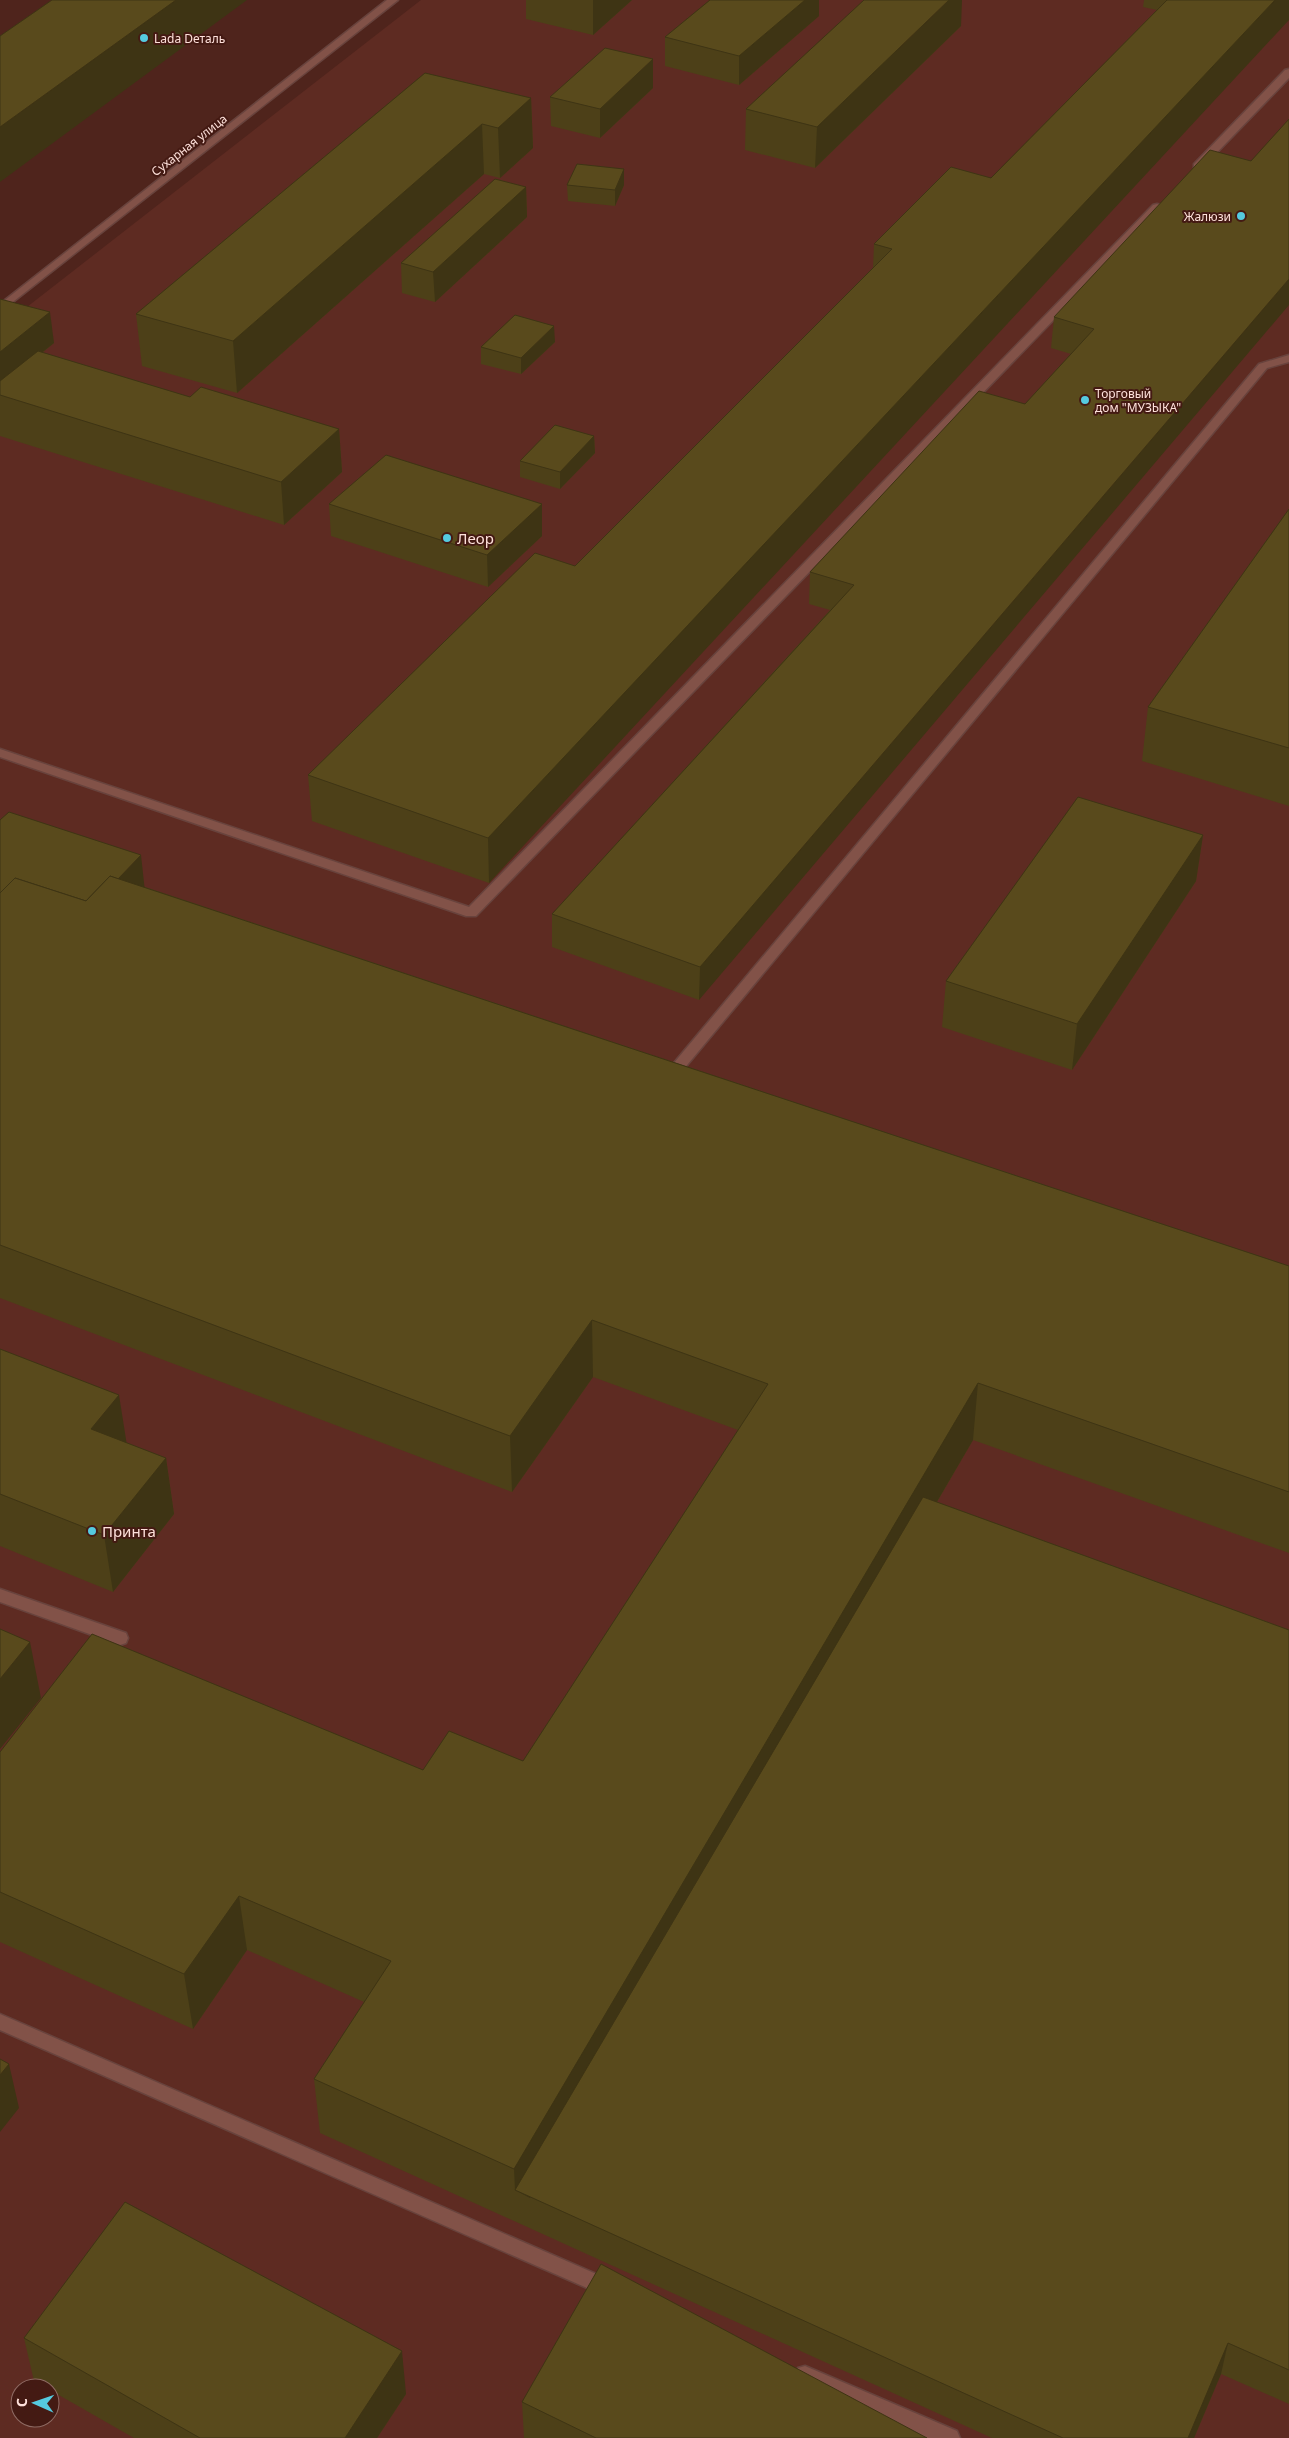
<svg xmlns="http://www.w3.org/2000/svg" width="1289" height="2438" font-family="'Noto Sans',sans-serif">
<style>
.built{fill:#5e2b22;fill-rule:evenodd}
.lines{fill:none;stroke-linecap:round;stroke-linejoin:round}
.minor-casing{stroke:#68433d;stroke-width:3}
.minor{fill:#825248;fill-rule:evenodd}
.wall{fill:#4d4018}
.shaded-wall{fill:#3e3414}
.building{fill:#594a1c;stroke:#3e3414}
.poi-dot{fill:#55cadf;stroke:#441a13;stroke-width:2}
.labels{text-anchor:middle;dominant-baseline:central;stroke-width:4;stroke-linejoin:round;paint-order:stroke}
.far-poi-label{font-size:12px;fill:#fee1db;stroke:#441a13;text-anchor:start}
.far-street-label{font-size:12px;fill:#fee1db;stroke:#441a13}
.poi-label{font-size:15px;fill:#fee1db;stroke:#441a13;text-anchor:start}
</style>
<rect width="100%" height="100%" fill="#4f241c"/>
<!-- built -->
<path class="built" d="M 421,0 L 1289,0 L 1289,2438 L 0,2438 L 0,328 ZM 20,2388 L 50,2388 L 50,2418 L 20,2418 Z"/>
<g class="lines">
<defs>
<g id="minor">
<path d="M 387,0 L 398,0 L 0,312 L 0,304 Z"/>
<path d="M 1289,69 L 1289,78 L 1202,168 L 1194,168 L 1194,164 L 1285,70 Z"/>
<path d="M 1157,204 L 1161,205 L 1161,209 L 476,916 L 466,916 L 0,757 L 0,749 L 469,907 L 1153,205 Z"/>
<path d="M 1289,355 L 1289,362 L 1267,368 L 673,1082 L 663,1082 L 661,1079 L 663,1076 L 1259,364 Z"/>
<path d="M 0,1589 L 126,1633 L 128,1638 L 126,1643 L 120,1645 L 0,1602 Z"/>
<path d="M 0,2014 L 617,2283 L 620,2289 L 617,2295 L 610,2298 L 603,2295 L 0,2030 Z"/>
<path d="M 805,2366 L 957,2431 L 960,2438 L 927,2438 L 798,2382 L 795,2375 L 798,2368 Z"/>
</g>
</defs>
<!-- minor casing -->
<use href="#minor" class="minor-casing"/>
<!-- minor -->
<use href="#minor" class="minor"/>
</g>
<!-- wall -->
<g class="wall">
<path d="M 526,0 L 632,0 L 593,35 L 526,19 Z"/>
<path d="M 710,0 L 819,0 L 819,16 L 739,85 L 665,66 L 665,37 Z"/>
<path d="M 1144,0 L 1289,0 L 489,883 L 312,821 L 308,775 L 575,566 L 873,268 L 874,244 L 991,178 L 1157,10 L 1143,7 Z"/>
<path d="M 961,26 L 815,168 L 745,150 L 746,109 Z"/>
<path d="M 425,73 L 531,98 L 533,148 L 500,178 L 484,174 L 237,393 L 142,366 L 136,314 Z"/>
<path d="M 653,88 L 600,138 L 551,126 L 550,97 Z"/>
<path d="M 1251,161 L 699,1000 L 552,947 L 552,914 L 830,610 L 809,604 L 810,572 L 1025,404 L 1071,354 L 1051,348 L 1054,317 Z"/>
<path d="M 567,185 L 624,185 L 615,206 L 568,201 Z"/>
<path d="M 526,187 L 527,217 L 435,302 L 402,293 L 401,263 Z"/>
<path d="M 0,299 L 54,343 L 42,353 L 190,397 L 339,429 L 342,472 L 284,525 L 0,436 Z"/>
<path d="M 555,342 L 521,374 L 481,364 L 481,347 Z"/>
<path d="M 594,436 L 595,453 L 560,489 L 520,477 L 520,461 Z"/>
<path d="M 329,504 L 542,504 L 542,536 L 488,587 L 331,536 Z"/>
<path d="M 1289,509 L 1289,806 L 1142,761 L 1148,707 Z"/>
<path d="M 0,820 L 145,887 L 1289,1266 L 1289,1553 L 973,1440 L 937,1502 L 1289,1630 L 1289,2404 L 1221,2374 L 1194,2438 L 992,2438 L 320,2133 L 314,2079 L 364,2002 L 247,1950 L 193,2029 L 0,1942 L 0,1752 L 423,1770 L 523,1761 L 738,1430 L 593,1377 L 512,1492 L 0,1298 Z"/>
<path d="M 1203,835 L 1196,881 L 1072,1070 L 942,1027 L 946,981 Z"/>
<path d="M 0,1349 L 126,1443 L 166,1458 L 174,1514 L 113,1592 L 0,1546 Z"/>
<path d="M 24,2338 L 406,2394 L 377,2438 L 134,2438 L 50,2390 L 50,2388 L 47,2388 L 34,2381 Z"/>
<path d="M 522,2402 L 927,2438 L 524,2438 Z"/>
</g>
<!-- shaded-wall -->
<g class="shaded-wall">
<path d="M 176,0 L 247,0 L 0,182 L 0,127 Z"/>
<path d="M 593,0 L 632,0 L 593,35 Z"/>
<path d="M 805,0 L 819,0 L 819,16 L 739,85 L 739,56 Z"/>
<path d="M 949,0 L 962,0 L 961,26 L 815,168 L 817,127 Z"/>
<path d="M 1275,0 L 1289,0 L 1289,20 L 489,883 L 488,838 Z"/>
<path d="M 653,59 L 653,88 L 600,138 L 600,109 Z"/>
<path d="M 531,98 L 533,148 L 500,178 L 498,128 Z"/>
<path d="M 482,124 L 484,174 L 237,393 L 233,341 Z"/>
<path d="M 624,169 L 624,185 L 615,206 L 615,190 Z"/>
<path d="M 526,187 L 527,217 L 435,302 L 433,272 Z"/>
<path d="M 1289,279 L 1289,305 L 699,1000 L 700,967 Z"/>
<path d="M 50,312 L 54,343 L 0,386 L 0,352 Z"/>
<path d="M 554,326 L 555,342 L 521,374 L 521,358 Z"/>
<path d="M 339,429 L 342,472 L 284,525 L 281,482 Z"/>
<path d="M 594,436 L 595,453 L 560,489 L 560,472 Z"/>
<path d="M 542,504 L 542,536 L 488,587 L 487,555 Z"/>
<path d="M 1203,835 L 1196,881 L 1072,1070 L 1077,1024 Z"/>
<path d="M 141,855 L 146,901 L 87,911 Z"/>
<path d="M 592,1320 L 593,1377 L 512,1492 L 510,1436 Z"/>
<path d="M 978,1383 L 973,1440 L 530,2198 L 515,2190 L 514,2169 Z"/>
<path d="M 119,1395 L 128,1452 L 91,1429 Z"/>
<path d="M 166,1458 L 174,1514 L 113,1592 L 104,1535 Z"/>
<path d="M 30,1642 L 41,1698 L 0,1749 L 0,1679 Z"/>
<path d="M 239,1896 L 247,1950 L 193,2029 L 184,1974 Z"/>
<path d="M 9,2064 L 19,2108 L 0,2132 L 0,2075 Z"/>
<path d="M 1228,2343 L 1221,2374 L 1194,2438 L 1188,2438 Z"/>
<path d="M 402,2351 L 406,2394 L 377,2438 L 345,2438 Z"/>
</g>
<!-- building -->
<g class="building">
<path d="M 52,0 L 176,0 L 0,127 L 0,36 Z"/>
<path d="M 710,0 L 805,0 L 739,56 L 665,37 Z"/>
<path d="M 864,0 L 949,0 L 817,127 L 746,109 Z"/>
<path d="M 1167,0 L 1275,0 L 488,838 L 308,775 L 535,553 L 575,566 L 892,249 L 874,244 L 951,167 L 991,178 Z"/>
<path d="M 605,48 L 653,59 L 600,109 L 550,97 Z"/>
<path d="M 425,73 L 531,98 L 498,128 L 482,124 L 233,341 L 136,314 Z"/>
<path d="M 1289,119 L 1289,279 L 700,967 L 552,914 L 854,585 L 810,572 L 979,391 L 1025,404 L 1094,329 L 1054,317 L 1210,150 L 1251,161 Z"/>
<path d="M 577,164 L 624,169 L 615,190 L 567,185 Z"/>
<path d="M 495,179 L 526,187 L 433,272 L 401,263 Z"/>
<path d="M 0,299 L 50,312 L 0,352 Z"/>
<path d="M 515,315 L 554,326 L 521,358 L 481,347 Z"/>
<path d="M 38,351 L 190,397 L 201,387 L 339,429 L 281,482 L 0,395 L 0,381 Z"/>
<path d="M 555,425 L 594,436 L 560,472 L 520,461 Z"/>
<path d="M 386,455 L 542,504 L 487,555 L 329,504 Z"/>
<path d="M 1289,509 L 1289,748 L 1148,707 Z"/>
<path d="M 1078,797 L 1203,835 L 1077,1024 L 946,981 Z"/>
<path d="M 9,812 L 141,855 L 118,879 L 110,876 L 86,901 L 15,878 L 0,893 L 0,820 Z"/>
<path d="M 110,876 L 1289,1266 L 1289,1492 L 978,1383 L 514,2169 L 314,2079 L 391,1961 L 239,1896 L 184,1974 L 0,1892 L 0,1752 L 92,1634 L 423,1770 L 449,1731 L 523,1761 L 768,1384 L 592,1320 L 510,1436 L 0,1245 L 0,893 L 15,878 L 86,901 Z"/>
<path d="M 0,1349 L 119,1395 L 91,1429 L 166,1458 L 104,1535 L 0,1494 Z"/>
<path d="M 923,1497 L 1289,1630 L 1289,2370 L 1228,2343 L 1188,2438 L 1063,2438 L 515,2190 Z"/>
<path d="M 0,1629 L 30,1642 L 0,1679 Z"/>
<path d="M 0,2059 L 9,2064 L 0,2075 Z"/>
<path d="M 125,2202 L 402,2351 L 345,2438 L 200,2438 L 24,2338 Z"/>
<path d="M 601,2264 L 927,2438 L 596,2438 L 522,2402 Z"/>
</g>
<!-- markers -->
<g class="poi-dot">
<circle cx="144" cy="38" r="5"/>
<circle cx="1241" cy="216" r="5"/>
<circle cx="1085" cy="400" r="5"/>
<circle cx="447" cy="538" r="5"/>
<circle cx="92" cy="1531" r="5"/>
</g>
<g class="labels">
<!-- far-poi labels -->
<g class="far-poi-label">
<text x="154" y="38">Lada Dеталь</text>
<text x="1231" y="216" text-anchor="end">Жалюзи</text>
<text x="1095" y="393">Торговый<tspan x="1095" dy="14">дом "МУЗЫКА"</tspan></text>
</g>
<!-- far-street labels -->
<g class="far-street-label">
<text transform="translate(189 145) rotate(-38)">Сухарная улица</text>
</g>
<!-- poi labels -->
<g class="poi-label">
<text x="457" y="538">Леор</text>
<text x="102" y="1531">Принта</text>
</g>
</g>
<!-- north arrow -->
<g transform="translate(35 2403) rotate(272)"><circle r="24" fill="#441a13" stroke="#8e6a63"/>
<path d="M0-4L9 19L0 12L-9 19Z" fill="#55cadf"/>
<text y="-8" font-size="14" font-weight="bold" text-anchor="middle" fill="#fee1db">С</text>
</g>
</svg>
